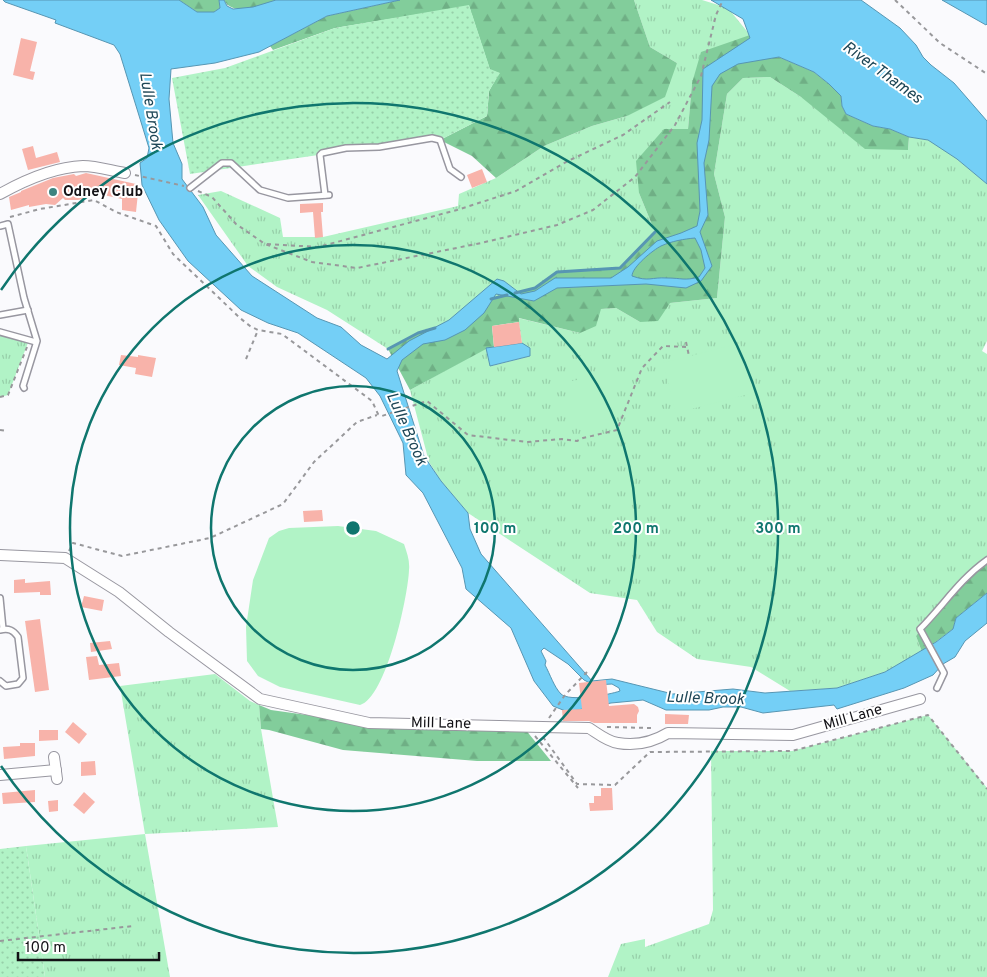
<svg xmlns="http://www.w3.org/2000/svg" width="987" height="977" font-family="Overpass,sans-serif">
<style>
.grass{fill:url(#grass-tufts)}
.forest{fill:url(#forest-firs)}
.park{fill:url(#park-dots)}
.pitch{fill:#b1f3c6}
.water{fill:#74cff6;stroke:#5796b3;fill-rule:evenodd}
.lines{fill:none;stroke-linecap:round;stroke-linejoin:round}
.stream{stroke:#5796b3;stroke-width:3}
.building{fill:#f8b3aa}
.lane-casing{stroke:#9897a0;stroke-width:8}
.street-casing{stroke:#9897a0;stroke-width:12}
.path{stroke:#98989b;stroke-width:2;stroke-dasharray:4 4;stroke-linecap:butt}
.lane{stroke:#fff;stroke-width:5}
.street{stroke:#fff;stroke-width:10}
.ring{fill:none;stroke:#0f766e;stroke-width:2.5}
.poi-dot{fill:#3d8480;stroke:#fff;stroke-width:2}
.labels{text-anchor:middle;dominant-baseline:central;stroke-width:4;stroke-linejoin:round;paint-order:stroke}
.poi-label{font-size:15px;font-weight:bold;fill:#131216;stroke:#fff;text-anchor:start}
.street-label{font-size:15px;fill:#131216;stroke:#fff}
.water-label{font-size:16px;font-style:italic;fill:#1d4656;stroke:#fff}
.centre{fill:#0f766e;stroke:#fff;stroke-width:2.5}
.ring-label{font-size:15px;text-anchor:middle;font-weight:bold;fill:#0f766e;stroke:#fff;stroke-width:4;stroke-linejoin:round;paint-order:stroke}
</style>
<defs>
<pattern id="grass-tufts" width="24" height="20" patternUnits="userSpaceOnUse" patternTransform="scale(1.25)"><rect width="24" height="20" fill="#b1f3c6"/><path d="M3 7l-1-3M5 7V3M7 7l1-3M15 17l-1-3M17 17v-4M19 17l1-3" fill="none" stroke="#97cfa9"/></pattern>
<pattern id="forest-firs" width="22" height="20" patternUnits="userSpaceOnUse" patternTransform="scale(1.25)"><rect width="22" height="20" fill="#82cd9b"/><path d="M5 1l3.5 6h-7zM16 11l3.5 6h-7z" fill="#6faf85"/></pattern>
<pattern id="park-dots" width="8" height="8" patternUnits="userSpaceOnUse" patternTransform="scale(1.25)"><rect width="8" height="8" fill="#b1f3c6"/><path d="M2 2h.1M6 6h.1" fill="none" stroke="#97cfa9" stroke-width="1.8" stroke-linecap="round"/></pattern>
</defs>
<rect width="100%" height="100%" fill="#fafafd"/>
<!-- grass -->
<g class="grass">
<path d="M 634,0 L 702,0 L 728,8 L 750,35 L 692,83 L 688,129 L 639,193 L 655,232 L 620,268 L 557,273 L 535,288 L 472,303 L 453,323 L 418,333 L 388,349 L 327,310 L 277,287 L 248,266 L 198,195 L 221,191 L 280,218 L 283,237 L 323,237 L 458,206 L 459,194 L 496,178 L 544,146 L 592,126 L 627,116 L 677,63 L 650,47 Z"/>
<path d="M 770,77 L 801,97 L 908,150 L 909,137 L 928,140 L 939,146 L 957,159 L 987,184 L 987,341 L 982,351 L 987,354 L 987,555 L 939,604 L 916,636 L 922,652 L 885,672 L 837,688 L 790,691 L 751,667 L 697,659 L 657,632 L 637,600 L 590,593 L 468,513 L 441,481 L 429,462 L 410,390 L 486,348 L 491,366 L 530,356 L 522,343 L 518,318 L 580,333 L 601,309 L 616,308 L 640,322 L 670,303 L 717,298 L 725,217 L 714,174 L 727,94 L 743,78 Z"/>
<path d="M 0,332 L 29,340 L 8,395 L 0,397 Z"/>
<path d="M 215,674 L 250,701 L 259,705 L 261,729 L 278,827 L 145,834 L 170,977 L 45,977 L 26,846 L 145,834 L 120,686 Z"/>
<path d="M 928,715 L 987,788 L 987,977 L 608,977 L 621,944 L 645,939 L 645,947 L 709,924 L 713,910 L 711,751 L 792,751 Z"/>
</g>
<!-- forest -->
<g class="forest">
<path d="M 179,0 L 219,0 L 220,8 L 214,12 L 197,12 Z"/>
<path d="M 224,0 L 276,0 C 263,6 232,17 224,0 Z"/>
<path d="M 400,0 L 634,0 L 650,47 L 677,63 L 665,97 L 627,116 L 592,126 L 544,146 L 496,178 L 472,156 L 440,140 L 487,116 L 489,91 L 499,73 L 490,70 L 469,6 L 335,28 L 273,50 L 270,46 L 327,16 Z"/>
<path d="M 750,35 L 770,58 L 779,57 L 814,72 L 829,84 L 841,96 L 842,106 L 846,114 L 873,126 L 890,129 L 909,137 L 908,150 L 865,149 L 801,97 L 770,77 L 743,78 L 727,94 L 714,174 L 725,217 L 717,298 L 670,303 L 658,321 L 640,322 L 616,308 L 601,309 L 596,326 L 580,333 L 519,318 L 519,322 L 492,326 L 494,347 L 486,349 L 410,390 L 388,349 L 418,333 L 453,323 L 472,303 L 535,288 L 557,272 L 620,268 L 655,232 L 639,193 L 636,161 L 664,129 L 688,129 L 692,83 L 701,52 Z"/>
<path d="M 987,555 L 987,593 L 956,618 L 953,629 L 922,652 L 916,636 L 939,604 Z"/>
<path d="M 259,705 L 271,710 L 314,716 L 364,727 L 525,729 L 551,761 L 477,761 L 343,750 L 269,730 L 261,729 Z"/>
</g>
<!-- park -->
<g class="park">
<path d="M 469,5 L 490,69 L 500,73 L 489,91 L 487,116 L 440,140 L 325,154 L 190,174 L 172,78 L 225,68 L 335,28 Z"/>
<path d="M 26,846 L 45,977 L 0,977 L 0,849 Z"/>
</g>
<!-- pitch -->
<g class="pitch">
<path d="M 740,343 L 753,393 L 676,413 L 663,363 Z"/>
<path d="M 577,373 L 616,373 L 616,413 L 605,413 L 605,429 L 579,429 L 579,420 L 571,420 L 571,381 L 577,380 Z"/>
<path d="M 338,526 L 376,531 L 404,544 C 407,553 410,561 409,570 C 408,597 386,698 360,705 L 280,687 L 258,676 L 247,661 L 246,627 L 253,580 L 269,538 L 279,531 L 289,528 Z"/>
</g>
<!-- water -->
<g class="water">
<path d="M 3,0 L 179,0 L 197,12 L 214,12 L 220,8 L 219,0 L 224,0 L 227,6 L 233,9 L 253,7 L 276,0 L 400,0 L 327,16 L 259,52 L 215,63 L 171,69 L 169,99 L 173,143 L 182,164 L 182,179 L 203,207 L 216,235 L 252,276 L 317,318 L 341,327 L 361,345 L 387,359 L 409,341 L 449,320 L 497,279 L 504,281 L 521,294 L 535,291 L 555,278 L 611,278 L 628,267 L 657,241 L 681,233 L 697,226 L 700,211 L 697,143 L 702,120 L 703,69 L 750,38 L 743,19 L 711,0 L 861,0 L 900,28 L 916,45 L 923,57 L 931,65 L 954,83 L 987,121 L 987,184 L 957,159 L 928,140 L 909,137 L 890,129 L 873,126 L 846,114 L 842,106 L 841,96 L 829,84 L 814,72 L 779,57 L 738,64 L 720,74 L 712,86 L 709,140 L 704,163 L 708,215 L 700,232 L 712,266 L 701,281 L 686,288 L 646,284 L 557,288 L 534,301 L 496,294 L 484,313 L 465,330 L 445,340 L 423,344 L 402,360 L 397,371 L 424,456 L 441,481 L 468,513 L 470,529 L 481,554 L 592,681 L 612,679 L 673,694 L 733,689 L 765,693 L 837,688 L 885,672 L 936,642 L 953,629 L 956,618 L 987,593 L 987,623 L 965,641 L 955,657 L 943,664 L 933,675 L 904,688 L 837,709 L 834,705 L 763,713 L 741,707 L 723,707 L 709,710 L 666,710 L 643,700 L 611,703 L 568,712 L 553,706 L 534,681 L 511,628 L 466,589 L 462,568 L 423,493 L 406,475 L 403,443 L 380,396 L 366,378 L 298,333 L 268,323 L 241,310 L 188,261 L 159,220 L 142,185 L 140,163 L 147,158 L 149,148 L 120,54 L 114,45 L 55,23 L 56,20 L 5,2 ZM 695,238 L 701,250 L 705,268 L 699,277 C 684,281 682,278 667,278 C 651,277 649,282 632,276 C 632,267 653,250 661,246 C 672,241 684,239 695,238 ZM 544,648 L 568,664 L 584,680 L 594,685 L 612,684 L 619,688 L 620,691 C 609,695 569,702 561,694 C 554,687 550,674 545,665 L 546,661 L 541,651 Z"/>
<path d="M 942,0 L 987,0 L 987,24 L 986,25 Z"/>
<path d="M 522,343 L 530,348 L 530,356 L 490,366 L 486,348 Z"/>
</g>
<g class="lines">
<!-- stream -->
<g class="stream">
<path d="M 515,293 L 535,288 L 557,272 L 620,268 L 655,232"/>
<path d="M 491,299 L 507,295"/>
<path d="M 388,349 L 418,333 L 435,328"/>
</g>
</g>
<!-- building -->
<g class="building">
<path d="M 21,38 L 37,42 L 30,71 L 35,72 L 33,80 L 13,75 Z"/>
<path d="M 33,146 L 36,158 L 57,152 L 60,162 L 28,170 L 22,149 Z"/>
<path d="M 482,169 L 487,182 L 472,188 L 467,175 Z"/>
<path d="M 86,173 L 136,184 L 135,193 L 138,193 L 136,212 L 122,210 L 122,199 L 85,191 L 83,199 L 78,200 L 65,200 L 63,198 L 55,205 L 46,204 L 29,207 L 29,205 L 11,210 L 9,197 L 21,192 L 21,191 L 53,178 L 74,174 L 76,176 Z"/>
<path d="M 323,203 L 323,212 L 321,212 L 323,237 L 315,238 L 313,212 L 300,213 L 300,204 Z"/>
<path d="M 519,322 L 522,343 L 494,347 L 492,326 Z"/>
<path d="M 121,355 L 138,357 L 138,355 L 156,358 L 152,377 L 135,374 L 136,368 L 119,365 Z"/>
<path d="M 322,510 L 323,521 L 304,522 L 303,511 Z"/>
<path d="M 25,579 L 25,583 L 50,581 L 51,595 L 40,595 L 40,592 L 14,593 L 14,580 Z"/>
<path d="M 84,596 L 104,600 L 102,611 L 81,607 Z"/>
<path d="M 40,619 L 49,690 L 35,692 L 25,621 Z"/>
<path d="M 110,641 L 112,649 L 91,652 L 90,643 Z"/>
<path d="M 97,656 L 99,665 L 119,663 L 121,676 L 89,680 L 86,657 Z"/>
<path d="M 606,680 L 609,706 L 634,704 L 638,707 L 639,711 L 637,715 L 637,723 L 594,723 L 589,721 L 563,721 L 562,710 L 582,709 L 579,683 Z"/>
<path d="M 665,714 L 689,715 L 688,724 L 665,724 Z"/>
<path d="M 73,722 L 87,734 L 79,744 L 65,732 Z"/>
<path d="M 39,730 L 58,730 L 58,740 L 39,741 Z"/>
<path d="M 20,743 L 35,743 L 35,756 L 4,759 L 3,747 L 20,746 Z"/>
<path d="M 95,761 L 96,775 L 81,776 L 81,762 Z"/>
<path d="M 601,788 L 612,788 L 613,810 L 590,811 L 589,803 L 594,803 L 594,796 L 601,796 Z"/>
<path d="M 35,790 L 35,802 L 3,804 L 2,793 Z"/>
<path d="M 84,792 L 95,802 L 84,814 L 73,805 Z"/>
<path d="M 58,800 L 58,811 L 49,812 L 48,801 Z"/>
</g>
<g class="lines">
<defs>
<g id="lane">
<path d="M 190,188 L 222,163 L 231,163 L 260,190 L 288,198 L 329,195"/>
<path d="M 325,195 L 320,155 L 322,153 L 346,148 L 379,147 L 432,138 L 440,140 L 450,169 L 461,177"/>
<path d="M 0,226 L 8,224 L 24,298 L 37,341 L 23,386 L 24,388"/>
<path d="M 0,315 L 28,310"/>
<path d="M 0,332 L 36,342"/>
<path d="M 0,598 L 3,629"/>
<path d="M 0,630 C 9,628 13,630 18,637 L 23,678 L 18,684 L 6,686 L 0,681"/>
<path d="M 937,688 L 944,673 L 920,629 C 943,606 960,579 987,560"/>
</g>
<g id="street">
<path d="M 0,194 C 25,180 54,167 83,166 C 97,166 112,171 125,173"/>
<path d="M 0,555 L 65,558 L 119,592 L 169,632 L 260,699 L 369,723 L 589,728 C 597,733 608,742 618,743 C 635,746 653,742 668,733 L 793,735 L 920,699"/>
<path d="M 54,757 L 57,779"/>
<path d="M 0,775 L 56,770"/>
</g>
</defs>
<!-- lane casing -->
<use href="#lane" class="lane-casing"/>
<!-- street casing -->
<use href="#street" class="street-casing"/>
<!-- path -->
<g class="path">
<path d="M 895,0 L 940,43 L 987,74"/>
<path d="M 135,175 L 184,186"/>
<path d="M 198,191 L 212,197 L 236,224 L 265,244 L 312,262 L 357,268 L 481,243 L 557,225 L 593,210 L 635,177 L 675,125 L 701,76 L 716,15 L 723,0"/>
<path d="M 10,217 L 40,209 L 94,200 L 116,212 L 156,226 L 173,254 L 240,318 L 250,326 L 258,330 L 282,334 L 372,401 L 378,414 L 382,416 L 427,401 L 468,435 L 527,442 L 562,439 L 577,441 L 583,438 L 617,430 L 642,368 L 663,346 L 687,347"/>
<path d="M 267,244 L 318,247 L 457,210 L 516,191 L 568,161 L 623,135 L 670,102"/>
<path d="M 686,342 L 689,356"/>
<path d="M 246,359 L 258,330"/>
<path d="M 0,397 L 8,395 L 27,347"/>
<path d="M 0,430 L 7,431"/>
<path d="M 69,551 L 73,543 L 122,556 L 210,538 L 283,504 L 314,462 L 357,422 L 377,415"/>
<path d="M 549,718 L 565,695 L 587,672"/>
<path d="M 607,727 L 651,728 L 653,731"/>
<path d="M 535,736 L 578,788"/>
<path d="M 543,737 L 577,784 L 615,785 L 650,752 L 792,751 L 928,715 L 987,789"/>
<path d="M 0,941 L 133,926"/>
</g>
<!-- lane -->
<use href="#lane" class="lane"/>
<!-- street -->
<use href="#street" class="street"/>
</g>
<!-- distance rings -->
<g class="ring">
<circle cx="353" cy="528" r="142"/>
<circle cx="353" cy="528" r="283"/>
<path d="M1 290A425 425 0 1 1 1 766"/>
</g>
<!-- markers -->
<circle class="poi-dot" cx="53" cy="192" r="5"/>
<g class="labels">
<!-- poi labels -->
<g class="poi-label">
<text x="63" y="192">Odney Club</text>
</g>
<!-- street labels -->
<g class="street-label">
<text transform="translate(853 718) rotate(-16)">Mill Lane</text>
<text transform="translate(441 724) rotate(1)">Mill Lane</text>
</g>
<!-- water labels -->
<g class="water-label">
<text transform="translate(882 73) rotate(36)">River Thames</text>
<text transform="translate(150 111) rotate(81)">Lulle Brook</text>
<text transform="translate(406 429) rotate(66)">Lulle Brook</text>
<text transform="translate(705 699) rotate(2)">Lulle Brook</text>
</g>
</g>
<circle cx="353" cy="528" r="8" class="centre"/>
<g class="ring-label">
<text x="495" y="533">100 m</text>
<text x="636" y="533">200 m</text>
<text x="778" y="533">300 m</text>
</g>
<!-- scale -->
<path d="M18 952v8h141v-8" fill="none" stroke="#131216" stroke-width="2.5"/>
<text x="25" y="952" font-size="15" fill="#131216" stroke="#ffffff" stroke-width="4" paint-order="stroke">100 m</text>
</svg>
